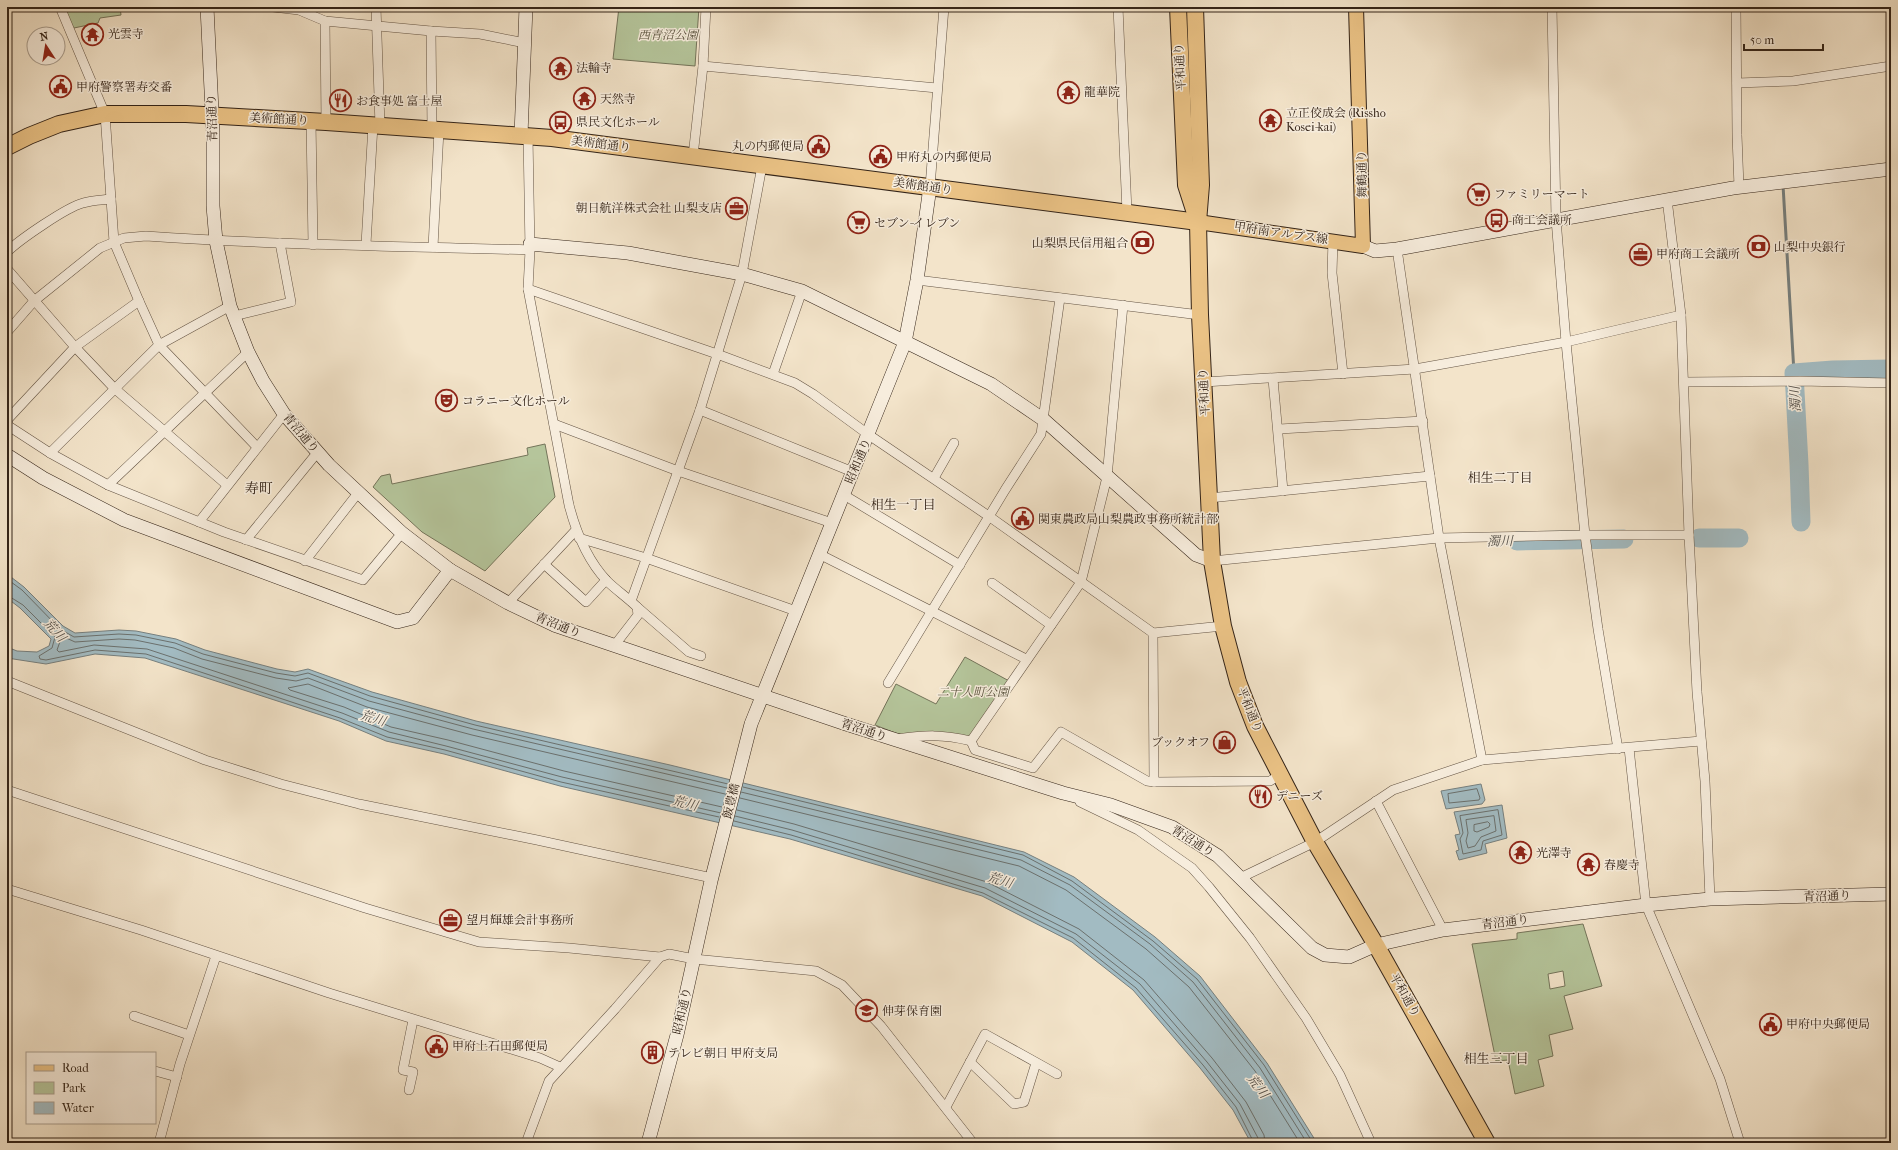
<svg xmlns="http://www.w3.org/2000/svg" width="1898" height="1150" font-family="'IM FELL French Canon','Noto Serif JP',serif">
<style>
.green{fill:#b5c59b;stroke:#74745a;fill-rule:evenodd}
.water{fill:#a2bbc2;stroke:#767f7e}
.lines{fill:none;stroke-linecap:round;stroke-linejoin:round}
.shore{stroke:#6b706d;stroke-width:1}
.stream{stroke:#767f7e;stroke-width:3}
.river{stroke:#a2bbc2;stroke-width:19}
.street-casing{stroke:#645444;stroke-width:10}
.secondary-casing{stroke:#342418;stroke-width:14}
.primary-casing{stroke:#342418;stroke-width:16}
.highway-casing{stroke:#342418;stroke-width:18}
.street{stroke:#f7eddd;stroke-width:9}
.secondary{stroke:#f7eddd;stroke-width:13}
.primary{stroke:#eac285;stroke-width:14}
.highway{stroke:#eac285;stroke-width:16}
.labels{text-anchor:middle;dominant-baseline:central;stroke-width:3;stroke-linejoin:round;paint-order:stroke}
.poi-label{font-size:12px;fill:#342418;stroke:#f7eddd;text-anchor:start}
.park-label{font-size:12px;font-style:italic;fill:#5b543f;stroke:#f7eddd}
.street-label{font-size:12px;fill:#342418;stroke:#f7eddd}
.water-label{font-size:13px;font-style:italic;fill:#55514b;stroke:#f7eddd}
.neighbourhood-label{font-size:13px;fill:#342418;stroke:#f7eddd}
.quarter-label{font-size:14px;fill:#342418;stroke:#f7eddd}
</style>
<rect width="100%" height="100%" fill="#f3e4ca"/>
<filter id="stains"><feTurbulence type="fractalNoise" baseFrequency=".005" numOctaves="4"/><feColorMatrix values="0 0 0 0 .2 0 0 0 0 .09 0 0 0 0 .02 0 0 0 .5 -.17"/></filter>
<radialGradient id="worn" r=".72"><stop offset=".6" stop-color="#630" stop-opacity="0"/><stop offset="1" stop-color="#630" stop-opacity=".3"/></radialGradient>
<!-- green -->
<g class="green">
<path d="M 60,7 L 120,7 L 121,15 L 100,18 L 98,23 L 69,29 Z"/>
<path d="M 619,7 L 699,7 L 695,66 L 613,59 Z"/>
<path d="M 545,444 L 555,497 L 485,571 L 422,532 L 373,487 L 381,476 L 390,474 L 392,484 L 528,455 L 527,448 Z"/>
<path d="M 965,657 L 1011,682 L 971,741 L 903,736 L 875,725 L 896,684 L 936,704 Z"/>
<path d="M 1583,924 L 1602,986 L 1564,996 L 1573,1029 L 1549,1035 L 1553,1056 L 1538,1060 L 1544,1086 L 1515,1094 L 1508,1060 L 1496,1061 L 1472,944 L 1517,939 L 1517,933 ZM 1563,971 L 1565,986 L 1550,989 L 1548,974 Z"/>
</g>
<!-- water -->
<g class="water">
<path d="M 7,574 L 24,587 L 63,626 L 75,633 L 119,630 L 136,631 L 176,639 L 205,650 L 277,669 L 295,672 L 308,669 L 372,692 L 476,721 L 670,765 L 1024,852 L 1074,877 L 1155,937 L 1200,976 L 1267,1063 L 1317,1143 L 1251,1143 L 1233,1110 L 1200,1068 L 1133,990 L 1072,942 L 982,896 L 790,839 L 560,786 L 444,754 L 386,741 L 339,721 L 145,658 L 95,654 L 46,664 L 7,658 L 7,647 L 17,651 L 37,652 L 49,646 L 51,639 L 20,608 L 7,598 Z"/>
<path d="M 1481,784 L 1485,800 L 1482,804 L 1446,809 L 1441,791 Z"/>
<path d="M 1502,805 L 1507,838 L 1485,844 L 1487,853 L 1459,860 L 1456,851 L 1459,850 L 1455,835 L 1460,834 L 1454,812 Z"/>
</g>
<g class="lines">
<!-- shore -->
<g class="shore">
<path d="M 7,579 L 22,590 L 60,629 L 74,637 L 119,634 L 136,635 L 175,643 L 203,654 L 276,673 L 295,676 L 308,673 L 370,696 L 475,725 L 728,784"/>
<path d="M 7,595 L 23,605 L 55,637 L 52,648 L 39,656 L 40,659 L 46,660 L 95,650 L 146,654 L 340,718 L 387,737 L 445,750 L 561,782 L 719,817"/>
<path d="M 743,787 L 1023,855 L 1072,881 L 1153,941 L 1197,979 L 1264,1065 L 1313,1143"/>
<path d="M 1477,789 L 1480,798 L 1479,800 L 1449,803 L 1448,794 Z"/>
<path d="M 741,792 L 1021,860 L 1070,885 L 1150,944 L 1193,982 L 1260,1068 L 1307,1143"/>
<path d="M 740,798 L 1019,866 L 1066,890 L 1146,949 L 1189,987 L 1255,1071 L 1300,1143"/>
<path d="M 722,807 L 564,771 L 448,740 L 391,727 L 344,707 L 290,690 L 288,688 L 308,684 L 367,707 L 472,735 L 725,794"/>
<path d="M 737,810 L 794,824 L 987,882 L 1079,929 L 1144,980 L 1212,1058 L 1246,1102 L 1264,1135 L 1265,1143"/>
<path d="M 1498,810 L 1502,835 L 1483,841 L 1481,850 L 1463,854 L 1460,839 L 1463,833 L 1460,816 Z"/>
<path d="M 721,813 L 562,777 L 446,746 L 389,732 L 342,713 L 147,649 L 94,645 L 59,652 L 57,650 L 62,636 L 75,642 L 119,639 L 135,640 L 174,648 L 202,659 L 276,678 L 296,681 L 308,678 L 369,701 L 473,729 L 727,788"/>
<path d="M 735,816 L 792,830 L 985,888 L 1076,934 L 1140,984 L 1207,1062 L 1240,1104 L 1258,1138 L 1259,1143"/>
<path d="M 1494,816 L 1496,831 L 1481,837 L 1475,846 L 1468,848 L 1466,841 L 1468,833 L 1466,820 Z"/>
<path d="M 734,821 L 791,835 L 983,893 L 1073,938 L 1136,988 L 1203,1065 L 1236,1107 L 1254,1143"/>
<path d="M 1488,822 L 1490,824 L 1489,827 L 1477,832 L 1474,831 L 1474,825 Z"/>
</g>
<!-- stream -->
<path class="stream" d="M 1783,185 L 1794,373"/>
<!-- river -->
<g class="river">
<path d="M 1801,522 L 1799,464 L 1794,373 L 1833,370 L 1891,369"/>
<path d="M 1699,538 L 1739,538"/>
<path d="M 1517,541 L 1624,539"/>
</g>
<defs>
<g id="street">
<path d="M 60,7 L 105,114 L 114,242 L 139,301 L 159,345 L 257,447"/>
<path d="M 273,7 L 299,10 L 325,21 L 431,31 L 480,34 L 525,43"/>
<path d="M 376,7 L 380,126"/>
<path d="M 1118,7 L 1127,212"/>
<path d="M 1552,7 L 1556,219 L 1566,342 L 1585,535 L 1598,629 L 1618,749"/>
<path d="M 1736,7 L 1737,135 L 1739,187"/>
<path d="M 325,21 L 326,122"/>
<path d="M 431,31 L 432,129"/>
<path d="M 703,66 L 937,88"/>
<path d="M 1737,83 L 1793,81 L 1891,66"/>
<path d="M 311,121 L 313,245"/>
<path d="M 528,136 L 530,250 L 528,289 L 569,505 C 576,532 587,560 607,581 C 616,590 628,598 637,607 L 638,615 L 614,646"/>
<path d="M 693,156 L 703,66 L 706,7"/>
<path d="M 930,187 L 944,7"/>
<path d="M 1667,199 L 1681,315 L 1689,535 L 1697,692 L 1705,781 L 1710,899"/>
<path d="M 1333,240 L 1332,273 L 1343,374"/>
<path d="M 366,244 L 373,125"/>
<path d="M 433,247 L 439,130"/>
<path d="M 1397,249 L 1439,538 L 1482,760"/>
<path d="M 7,252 C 19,240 67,207 83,203 C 92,200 102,200 111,199"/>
<path d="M 7,269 L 75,347 L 114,388 L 227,485"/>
<path d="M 917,280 L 1200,315"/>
<path d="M 528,289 L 717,354 L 795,383 L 813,394 L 869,435 L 990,517 L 1153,633 L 1223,626"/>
<path d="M 234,316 L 291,302 L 280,243"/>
<path d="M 7,332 L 34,301 L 100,248 L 124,238 L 146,236 C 274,245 402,246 530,250"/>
<path d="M 773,374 L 802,291"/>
<path d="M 1273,379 L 1283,491"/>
<path d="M 1204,382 L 1415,369 L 1566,342 L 1681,315"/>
<path d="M 1684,382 L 1800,381 L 1891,383"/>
<path d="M 700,410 L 853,472"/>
<path d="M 7,420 L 75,347 L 139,301"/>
<path d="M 554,424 L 678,471 L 832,523"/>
<path d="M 7,425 L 50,453 L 108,485 L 224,532 L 363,580 L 402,533"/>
<path d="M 1279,429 L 1423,421"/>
<path d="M 50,453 L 159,345 L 230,306"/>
<path d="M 934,478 L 954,443"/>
<path d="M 108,485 L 248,352"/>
<path d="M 844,495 L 960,565"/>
<path d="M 1209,498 L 1430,476"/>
<path d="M 199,522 L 284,414"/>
<path d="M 579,538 L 646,558 L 796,611"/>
<path d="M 246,540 L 317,453"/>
<path d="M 819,554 L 1026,659"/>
<path d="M 305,561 L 358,493"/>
<path d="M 1212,561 L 1439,538 L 1585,535 L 1689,535"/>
<path d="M 544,564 L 586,602 L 606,580"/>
<path d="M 992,583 L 1051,625"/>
<path d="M 631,601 L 700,410 L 742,274 L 762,166"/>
<path d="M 508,603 L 576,530"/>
<path d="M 637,607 L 689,652 L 701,656"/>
<path d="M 1153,633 L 1154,782"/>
<path d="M 7,681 L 205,760 L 281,784 L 359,804 L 537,840 L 712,878"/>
<path d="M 888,683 L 1005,490 L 1041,434 L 1060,298"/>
<path d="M 897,739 C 926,735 942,734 971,741 L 1081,582 L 1107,477 L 1123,305"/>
<path d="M 971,741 L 975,750 L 1033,768 L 1061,732 L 1147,781 L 1154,782 L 1270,781 L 1280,775"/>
<path d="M 1629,748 L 1646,905 L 1720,1079 L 1740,1143"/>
<path d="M 7,790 L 365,908 L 479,942 L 569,948 L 660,957"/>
<path d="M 1376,801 L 1443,930"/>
<path d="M 1080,802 L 1138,830 L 1192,868 L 1209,887 L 1250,938 L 1306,1018 L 1340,1075 L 1371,1143"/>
<path d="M 1240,878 L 1315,842 L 1393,790 L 1482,760 L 1701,741"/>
<path d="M 7,889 L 141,930 L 329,993 L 540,1058 L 560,1067"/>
<path d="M 134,1016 L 189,1035"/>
<path d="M 970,1062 L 1014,1104 L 1024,1102 L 1036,1063"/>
<path d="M 155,1071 L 177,1077"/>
<path d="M 409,1090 L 413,1072 L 403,1070 L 413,1020"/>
<path d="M 946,1107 L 985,1034 L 1057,1074"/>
<path d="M 159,1143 L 180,1064 L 216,956"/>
<path d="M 526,1143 L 549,1081 L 615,1009 L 660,957 L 669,954 L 694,959 L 816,971 L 842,985 L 881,1026 L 973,1143"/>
</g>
<g id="secondary">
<path d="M 207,7 L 213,132 L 213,206 L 216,241 L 230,306 L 248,352 L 263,381 L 284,414 L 329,465 L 402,533 L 450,570 L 508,603 L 554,625 L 846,724 L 1063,793 L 1111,805 L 1172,827 L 1218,856 L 1312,948 L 1325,955 L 1349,957 L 1376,945 L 1443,930 L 1646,905 L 1710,899 L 1891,894"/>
<path d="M 521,135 L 526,7"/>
<path d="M 530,244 L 628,253 L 742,274 L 802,291 L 991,384 L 1044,420 L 1196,555 L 1212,561"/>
<path d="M 1363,246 L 1375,251 L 1397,249 L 1733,188 L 1891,169"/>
<path d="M 7,455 L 43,478 L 124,520 L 397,622 L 413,618 L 450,570"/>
<path d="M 648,1143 L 677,1035 L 711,881 L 751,724 L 905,342 L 917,280 L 930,187"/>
</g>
<path id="primary" d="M 1198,222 L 1363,246 L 1356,7"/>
<g id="highway">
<path d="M 1178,7 L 1186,185 L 1196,216"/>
<path d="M 1195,7 L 1201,185 L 1198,222 L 1200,315 L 1209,498 L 1212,561 L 1223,626 L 1238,682 L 1255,726 L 1315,842 L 1376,945 L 1487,1143"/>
<path d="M 7,147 L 29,136 L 59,124 L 105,114 L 186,114 L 326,122 L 552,138 L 1198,222"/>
</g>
</defs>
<!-- street casing -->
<use href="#street" class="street-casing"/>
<!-- secondary casing -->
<use href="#secondary" class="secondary-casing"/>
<!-- primary casing -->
<use href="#primary" class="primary-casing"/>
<!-- highway casing -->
<use href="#highway" class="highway-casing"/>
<!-- street -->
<use href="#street" class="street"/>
<!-- secondary -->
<use href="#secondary" class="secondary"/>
<!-- primary -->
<use href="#primary" class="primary"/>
<!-- highway -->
<use href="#highway" class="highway"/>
</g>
<!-- icons -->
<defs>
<symbol id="temple-ring" viewBox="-11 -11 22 22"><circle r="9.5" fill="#f7eddd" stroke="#8f2418" stroke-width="1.5"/><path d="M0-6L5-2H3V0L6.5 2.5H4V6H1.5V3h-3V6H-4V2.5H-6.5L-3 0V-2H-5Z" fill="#8f2418"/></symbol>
<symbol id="civic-ring" viewBox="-11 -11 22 22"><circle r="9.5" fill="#f7eddd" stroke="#8f2418" stroke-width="1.5"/><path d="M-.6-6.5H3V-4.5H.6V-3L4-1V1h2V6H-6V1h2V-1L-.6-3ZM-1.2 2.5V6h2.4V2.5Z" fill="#8f2418"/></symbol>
<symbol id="restaurant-ring" viewBox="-11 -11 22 22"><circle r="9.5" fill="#f7eddd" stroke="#8f2418" stroke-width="1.5"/><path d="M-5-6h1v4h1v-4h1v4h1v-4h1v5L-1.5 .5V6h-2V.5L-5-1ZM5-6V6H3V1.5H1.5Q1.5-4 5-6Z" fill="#8f2418"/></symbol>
<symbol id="bus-ring" viewBox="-11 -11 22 22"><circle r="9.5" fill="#f7eddd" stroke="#8f2418" stroke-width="1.5"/><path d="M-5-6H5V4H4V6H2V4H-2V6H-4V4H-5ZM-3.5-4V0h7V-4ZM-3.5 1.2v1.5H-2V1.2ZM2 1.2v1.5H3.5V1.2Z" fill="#8f2418"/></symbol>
<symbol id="supermarket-ring" viewBox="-11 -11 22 22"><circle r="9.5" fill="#f7eddd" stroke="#8f2418" stroke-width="1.5"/><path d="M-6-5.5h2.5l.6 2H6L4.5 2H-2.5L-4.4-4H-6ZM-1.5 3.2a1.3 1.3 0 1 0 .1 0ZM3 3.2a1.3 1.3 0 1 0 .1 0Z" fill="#8f2418"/></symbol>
<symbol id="office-ring" viewBox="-11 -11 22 22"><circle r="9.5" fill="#f7eddd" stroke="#8f2418" stroke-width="1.5"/><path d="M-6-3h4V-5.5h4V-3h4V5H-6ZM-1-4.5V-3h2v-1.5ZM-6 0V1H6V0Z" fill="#8f2418"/></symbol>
<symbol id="bank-ring" viewBox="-11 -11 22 22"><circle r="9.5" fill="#f7eddd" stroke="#8f2418" stroke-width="1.5"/><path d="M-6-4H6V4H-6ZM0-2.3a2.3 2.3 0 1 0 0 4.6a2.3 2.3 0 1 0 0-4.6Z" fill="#8f2418"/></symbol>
<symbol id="theatre-ring" viewBox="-11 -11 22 22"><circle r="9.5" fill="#f7eddd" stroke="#8f2418" stroke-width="1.5"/><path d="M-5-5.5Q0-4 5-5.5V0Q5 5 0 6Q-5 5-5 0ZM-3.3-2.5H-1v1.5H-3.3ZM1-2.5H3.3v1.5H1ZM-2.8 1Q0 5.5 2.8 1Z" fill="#8f2418"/></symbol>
<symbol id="shop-ring" viewBox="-11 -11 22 22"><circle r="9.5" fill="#f7eddd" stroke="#8f2418" stroke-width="1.5"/><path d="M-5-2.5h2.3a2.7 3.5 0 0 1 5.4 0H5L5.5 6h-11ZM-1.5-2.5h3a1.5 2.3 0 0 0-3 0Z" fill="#8f2418"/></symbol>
<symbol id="school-ring" viewBox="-11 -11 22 22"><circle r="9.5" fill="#f7eddd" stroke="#8f2418" stroke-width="1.5"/><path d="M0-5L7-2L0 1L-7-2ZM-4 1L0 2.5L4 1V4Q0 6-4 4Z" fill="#8f2418"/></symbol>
<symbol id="building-ring" viewBox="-11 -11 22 22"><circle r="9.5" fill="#f7eddd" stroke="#8f2418" stroke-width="1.5"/><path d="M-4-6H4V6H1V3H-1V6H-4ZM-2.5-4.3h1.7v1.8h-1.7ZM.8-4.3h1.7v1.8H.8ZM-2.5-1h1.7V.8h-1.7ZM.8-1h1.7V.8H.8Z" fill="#8f2418"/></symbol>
</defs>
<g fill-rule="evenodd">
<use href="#temple-ring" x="80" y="22" width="25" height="25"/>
<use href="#temple-ring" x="548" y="56" width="25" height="25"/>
<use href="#civic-ring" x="48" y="74" width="25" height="25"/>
<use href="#temple-ring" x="1056" y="80" width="25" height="25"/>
<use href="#temple-ring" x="572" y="86" width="25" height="25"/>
<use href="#restaurant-ring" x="328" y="88" width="25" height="25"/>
<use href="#temple-ring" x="1258" y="108" width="25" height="25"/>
<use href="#bus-ring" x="548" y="110" width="25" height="25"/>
<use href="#civic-ring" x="806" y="134" width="25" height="25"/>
<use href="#civic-ring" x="868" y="144" width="25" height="25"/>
<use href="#supermarket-ring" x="1466" y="182" width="25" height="25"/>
<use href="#office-ring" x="724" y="196" width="25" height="25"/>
<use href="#bus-ring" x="1484" y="208" width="25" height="25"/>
<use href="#supermarket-ring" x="846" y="210" width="25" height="25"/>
<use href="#bank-ring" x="1130" y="230" width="25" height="25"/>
<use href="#bank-ring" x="1746" y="234" width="25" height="25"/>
<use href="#office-ring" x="1628" y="242" width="25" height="25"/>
<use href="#theatre-ring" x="434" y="388" width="25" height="25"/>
<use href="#civic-ring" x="1010" y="506" width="25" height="25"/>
<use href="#shop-ring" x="1212" y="730" width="25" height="25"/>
<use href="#restaurant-ring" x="1248" y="784" width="25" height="25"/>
<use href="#temple-ring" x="1508" y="840" width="25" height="25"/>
<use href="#temple-ring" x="1576" y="852" width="25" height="25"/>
<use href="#office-ring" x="438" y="908" width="25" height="25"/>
<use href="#school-ring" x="854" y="998" width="25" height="25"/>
<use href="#civic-ring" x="1758" y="1012" width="25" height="25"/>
<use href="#civic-ring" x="424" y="1034" width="25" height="25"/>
<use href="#building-ring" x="640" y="1040" width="25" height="25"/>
</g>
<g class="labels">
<!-- poi labels -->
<g class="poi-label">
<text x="108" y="34">光雲寺</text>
<text x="576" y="68">法輪寺</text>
<text x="76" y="87">甲府警察署寿交番</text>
<text x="1084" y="92">龍華院</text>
<text x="600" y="99">天然寺</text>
<text x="356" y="101">お食事処 富士屋</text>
<text x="1286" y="113">立正佼成会 (Rissho<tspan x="1286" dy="14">Kosei-kai)</tspan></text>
<text x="576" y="122">県民文化ホール</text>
<text x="804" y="146" text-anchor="end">丸の内郵便局</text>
<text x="896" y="157">甲府丸の内郵便局</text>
<text x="1494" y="194">ファミリーマート</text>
<text x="722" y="208" text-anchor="end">朝日航洋株式会社 山梨支店</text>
<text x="1512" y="220">商工会議所</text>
<text x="874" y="223">セブン-イレブン</text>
<text x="1128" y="243" text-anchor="end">山梨県民信用組合</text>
<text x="1774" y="247">山梨中央銀行</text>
<text x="1656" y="254">甲府商工会議所</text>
<text x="462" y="401">コラニー文化ホール</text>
<text x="1038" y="519">関東農政局山梨農政事務所統計部</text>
<text x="1210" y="742" text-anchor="end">ブックオフ</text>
<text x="1276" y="796">デニーズ</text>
<text x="1536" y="853">光澤寺</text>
<text x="1604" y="865">春慶寺</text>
<text x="466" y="920">望月輝雄会計事務所</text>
<text x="882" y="1011">伸芽保育園</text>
<text x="1786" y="1024">甲府中央郵便局</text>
<text x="452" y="1046">甲府上石田郵便局</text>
<text x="668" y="1053">テレビ朝日 甲府支局</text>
</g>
<!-- park labels -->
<g class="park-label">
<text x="668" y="35">西青沼公園</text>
<text x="973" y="692">二十人町公園</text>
</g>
<!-- street labels -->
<g class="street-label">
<text transform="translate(1180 67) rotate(-93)">平和通り</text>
<text transform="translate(212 118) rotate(-92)">青沼通り</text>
<text transform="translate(279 119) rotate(3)">美術館通り</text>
<text transform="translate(601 144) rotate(7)">美術館通り</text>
<text transform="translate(1362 174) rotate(-91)">舞鶴通り</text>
<text transform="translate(923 186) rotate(8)">美術館通り</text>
<text transform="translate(1281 233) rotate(8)">甲府南アルプス線</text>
<text transform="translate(1204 392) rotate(-93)">平和通り</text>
<text transform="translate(301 433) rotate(50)">青沼通り</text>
<text transform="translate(858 461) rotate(-67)">昭和通り</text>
<text transform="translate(558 625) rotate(22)">青沼通り</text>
<text transform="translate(1250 710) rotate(68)">平和通り</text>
<text transform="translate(864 730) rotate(18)">青沼通り</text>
<text transform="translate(731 801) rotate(-76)">飯豊橋</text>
<text transform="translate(1193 841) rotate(32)">青沼通り</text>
<text transform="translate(1827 896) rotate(-2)">青沼通り</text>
<text transform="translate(1505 922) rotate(-7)">青沼通り</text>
<text transform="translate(1405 995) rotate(60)">平和通り</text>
<text transform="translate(682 1011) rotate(-77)">昭和通り</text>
</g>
<!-- water labels -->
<g class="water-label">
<text transform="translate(1795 399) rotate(-93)">濁川</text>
<text transform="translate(1500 541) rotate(-1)">濁川</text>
<text transform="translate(55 630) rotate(49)">荒川</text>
<text transform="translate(373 718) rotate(17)">荒川</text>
<text transform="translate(685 803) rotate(14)">荒川</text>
<text transform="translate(1000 880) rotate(17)">荒川</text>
<text transform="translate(1258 1086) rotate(53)">荒川</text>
</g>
<!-- neighbourhood labels -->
<g class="neighbourhood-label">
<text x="1500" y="477">相生二丁目</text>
<text x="903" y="504">相生一丁目</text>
<text x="1496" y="1058">相生三丁目</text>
</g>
<!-- quarter labels -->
<g class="quarter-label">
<text x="259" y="488">寿町</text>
</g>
</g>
<!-- margin -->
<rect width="1898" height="1150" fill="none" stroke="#f3e4ca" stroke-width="24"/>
<rect x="8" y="8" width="1882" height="1134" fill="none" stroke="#342418" stroke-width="2"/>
<rect x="12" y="12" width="1874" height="1126" fill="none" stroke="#342418"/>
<!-- legend -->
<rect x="26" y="1052" width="130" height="72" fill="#f7eddd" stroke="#a99d8e"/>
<rect x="34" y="1065" width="20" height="6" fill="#eac285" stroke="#a99d8e"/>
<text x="62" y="1072" font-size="12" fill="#342418">Road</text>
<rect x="34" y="1082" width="20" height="12" fill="#b5c59b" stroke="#a99d8e"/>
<text x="62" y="1092" font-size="12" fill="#342418">Park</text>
<rect x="34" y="1102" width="20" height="12" fill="#a2bbc2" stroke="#a99d8e"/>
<text x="62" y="1112" font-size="12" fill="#342418">Water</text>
<!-- north arrow -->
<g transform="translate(46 46) rotate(348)"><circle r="19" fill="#f7eddd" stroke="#a99d8e"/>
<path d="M0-3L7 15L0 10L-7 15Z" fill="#8f2418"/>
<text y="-6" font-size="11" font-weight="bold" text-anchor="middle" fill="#342418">N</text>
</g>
<!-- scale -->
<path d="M1744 44v6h79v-6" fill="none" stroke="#342418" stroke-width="2"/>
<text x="1750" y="44" font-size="12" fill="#342418" stroke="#f7eddd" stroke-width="3" paint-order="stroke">50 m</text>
<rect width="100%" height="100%" filter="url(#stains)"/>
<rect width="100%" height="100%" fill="url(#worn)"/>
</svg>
